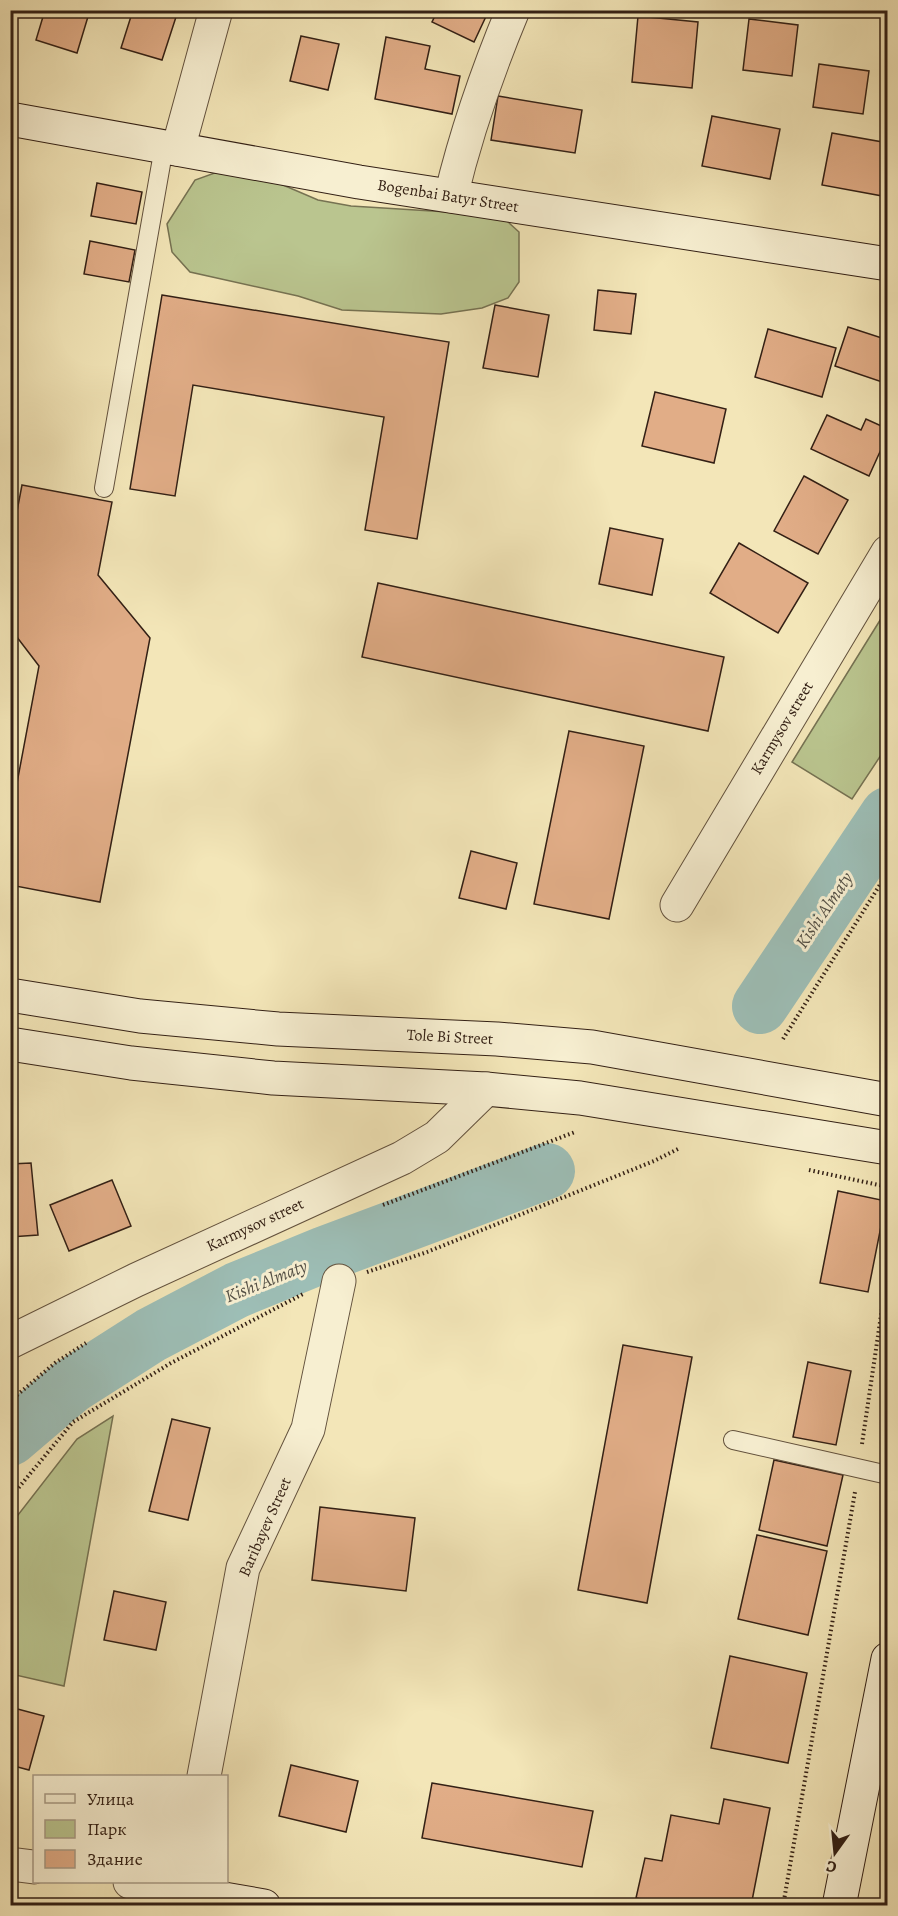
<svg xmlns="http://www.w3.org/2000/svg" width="898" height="1916" font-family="Alegreya,serif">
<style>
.green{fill:#bac58f;stroke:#767252;stroke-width:1.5}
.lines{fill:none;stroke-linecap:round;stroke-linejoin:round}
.river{stroke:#9dbeb6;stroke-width:56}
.building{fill:#e1ad87;stroke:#332015;stroke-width:1.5}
.lane-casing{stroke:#63523e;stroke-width:20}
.street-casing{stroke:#63523e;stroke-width:35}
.secondary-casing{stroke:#332015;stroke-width:35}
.path{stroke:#332015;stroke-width:4;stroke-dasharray:1.5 3;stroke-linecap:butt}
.lane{stroke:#f7efd1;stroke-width:18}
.street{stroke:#f7efd1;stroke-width:33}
.secondary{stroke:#f7efd1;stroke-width:33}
.labels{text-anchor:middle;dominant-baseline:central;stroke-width:6;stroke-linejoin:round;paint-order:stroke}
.street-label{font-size:16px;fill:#332015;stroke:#f7efd1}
.water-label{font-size:18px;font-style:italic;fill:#534f45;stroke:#f7efd1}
</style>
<rect width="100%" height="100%" fill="#f3e6b8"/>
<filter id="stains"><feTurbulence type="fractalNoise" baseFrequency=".00333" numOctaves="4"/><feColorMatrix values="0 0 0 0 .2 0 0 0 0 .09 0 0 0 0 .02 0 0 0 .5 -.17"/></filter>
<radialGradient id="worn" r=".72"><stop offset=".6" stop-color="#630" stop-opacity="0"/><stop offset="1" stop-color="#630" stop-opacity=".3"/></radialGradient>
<!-- green -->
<g class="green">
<path d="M 234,166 L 269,179 L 318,200 L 351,206 L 448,212 L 507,221 L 519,232 L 519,282 L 508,298 L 482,308 L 441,314 L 342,310 L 298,296 L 190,272 L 172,252 L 167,224 L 195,180 Z"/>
<path d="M 887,609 L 887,746 L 852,799 L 792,762 Z"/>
<path d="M 113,1416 L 64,1686 L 11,1674 L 11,1524 L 77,1439 Z"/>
</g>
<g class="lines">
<!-- river -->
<g class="river">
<path d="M 760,1006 L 888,815"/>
<path d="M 10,1438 L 71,1386 L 151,1335 L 237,1290 L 325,1254 L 547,1171"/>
</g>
</g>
<!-- building -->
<g class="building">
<path d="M 45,10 L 90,10 L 77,53 L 36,40 Z"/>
<path d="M 133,10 L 152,10 L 176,17 L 162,60 L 121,48 Z"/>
<path d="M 438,10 L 489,10 L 474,42 L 432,22 Z"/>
<path d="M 638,16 L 698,22 L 692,88 L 632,82 Z"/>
<path d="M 749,19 L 798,25 L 792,76 L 743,70 Z"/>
<path d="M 301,36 L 339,44 L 328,90 L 290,81 Z"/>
<path d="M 386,37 L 430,46 L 425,69 L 460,76 L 452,114 L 375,99 Z"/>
<path d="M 819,64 L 869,71 L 863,114 L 813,107 Z"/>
<path d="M 498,96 L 582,110 L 575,153 L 491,140 Z"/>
<path d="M 712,116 L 780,129 L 770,179 L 702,166 Z"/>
<path d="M 832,133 L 888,143 L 888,197 L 822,185 Z"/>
<path d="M 97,183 L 142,192 L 136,224 L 91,216 Z"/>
<path d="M 90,241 L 135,250 L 129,282 L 84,274 Z"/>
<path d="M 598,290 L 636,294 L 631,334 L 594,330 Z"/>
<path d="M 162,295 L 449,342 L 417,539 L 365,530 L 384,417 L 193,385 L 175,496 L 130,489 Z"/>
<path d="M 495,305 L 549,315 L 538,377 L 483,368 Z"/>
<path d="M 848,327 L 888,340 L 888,384 L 835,366 Z"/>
<path d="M 768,329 L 836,348 L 822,397 L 755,377 Z"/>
<path d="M 655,392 L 726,409 L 714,463 L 642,446 Z"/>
<path d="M 827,415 L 861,430 L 866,419 L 888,429 L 888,434 L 869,476 L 811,449 Z"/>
<path d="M 804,476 L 848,500 L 818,554 L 774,531 Z"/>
<path d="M 22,485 L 112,502 L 98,575 L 150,638 L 100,902 L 10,885 L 10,782 L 17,783 L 39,666 L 10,628 L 10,548 Z"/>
<path d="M 610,528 L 663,539 L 652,595 L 599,584 Z"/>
<path d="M 739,543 L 808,583 L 778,633 L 710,593 Z"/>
<path d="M 378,583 L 724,657 L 708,731 L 362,657 Z"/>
<path d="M 569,731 L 644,746 L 609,919 L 534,904 Z"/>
<path d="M 471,851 L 517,863 L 506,909 L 459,898 Z"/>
<path d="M 31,1163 L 38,1235 L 10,1237 L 10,1164 Z"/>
<path d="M 112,1180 L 131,1226 L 69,1251 L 50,1205 Z"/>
<path d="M 838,1191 L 886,1201 L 868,1292 L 820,1283 Z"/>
<path d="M 623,1345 L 692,1357 L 647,1603 L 578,1590 Z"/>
<path d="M 808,1362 L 851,1371 L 836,1445 L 793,1437 Z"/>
<path d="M 172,1419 L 210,1428 L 188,1520 L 149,1511 Z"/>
<path d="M 774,1460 L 843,1475 L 827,1546 L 759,1530 Z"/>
<path d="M 320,1507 L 415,1518 L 406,1591 L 312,1580 Z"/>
<path d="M 757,1535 L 827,1551 L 808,1635 L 738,1619 Z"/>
<path d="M 114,1591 L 166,1602 L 156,1650 L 104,1640 Z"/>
<path d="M 730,1656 L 807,1673 L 788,1763 L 711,1748 Z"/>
<path d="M 10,1707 L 44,1716 L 29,1770 L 10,1765 Z"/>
<path d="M 291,1765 L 358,1781 L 346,1832 L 279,1816 Z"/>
<path d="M 432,1783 L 593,1811 L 582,1867 L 422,1838 Z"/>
<path d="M 724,1799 L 770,1808 L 751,1906 L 673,1906 L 636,1898 L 645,1858 L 662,1861 L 671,1815 L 719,1824 Z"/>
</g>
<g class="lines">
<defs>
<g id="lane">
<path d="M 104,488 L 164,147"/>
<path d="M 733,1440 L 888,1475"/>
</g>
<g id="street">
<path d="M 178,149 L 216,10"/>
<path d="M 451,196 C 466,133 488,70 513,10"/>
<path d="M 677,905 L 888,552"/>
<path d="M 10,1342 L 136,1280 L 402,1158 L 437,1137 L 486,1089"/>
<path d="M 204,1776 L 243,1568 L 308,1429 L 339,1281"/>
<path d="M 10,1864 L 34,1867"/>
<path d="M 130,1882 L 183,1892 L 185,1882"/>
</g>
<g id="secondary">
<path d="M 10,119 L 359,182 L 888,264"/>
<path d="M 10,995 L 140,1016 L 278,1029 L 497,1039 L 592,1047 L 888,1100"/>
<path d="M 10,1044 L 131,1063 L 273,1078 L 486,1089 L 580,1098 L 888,1148"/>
<path d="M 181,1906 L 183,1892 L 264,1906"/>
<path d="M 839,1906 L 888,1659"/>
</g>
</defs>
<!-- lane casing -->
<use href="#lane" class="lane-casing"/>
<!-- street casing -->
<use href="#street" class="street-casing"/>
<!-- secondary casing -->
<use href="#secondary" class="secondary-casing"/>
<!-- path -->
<g class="path">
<path d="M 783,1039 L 888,872"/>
<path d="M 809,1170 L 888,1187"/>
<path d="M 383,1205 L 575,1132"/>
<path d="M 367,1272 L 427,1252 L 654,1161 L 680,1148"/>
<path d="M 10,1401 L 55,1363 L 86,1343"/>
<path d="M 862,1444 L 888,1268"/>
<path d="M 10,1498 L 73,1422 L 171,1363 L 303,1294"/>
<path d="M 783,1906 L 855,1492"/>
</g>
<!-- lane -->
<use href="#lane" class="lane"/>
<!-- street -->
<use href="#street" class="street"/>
<!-- secondary -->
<use href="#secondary" class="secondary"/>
</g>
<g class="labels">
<!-- street labels -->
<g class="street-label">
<text transform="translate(448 196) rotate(9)">Bogenbai Batyr Street</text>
<text transform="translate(782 728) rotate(-59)">Karmysov street</text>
<text transform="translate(450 1037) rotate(3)">Tole Bi Street</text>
<text transform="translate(255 1225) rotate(-25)">Karmysov street</text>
<text transform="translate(265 1527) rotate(-66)">Baribayev Street</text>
</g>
<!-- water labels -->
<g class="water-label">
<text transform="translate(824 910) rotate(-56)">Kіshі Almaty</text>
<text transform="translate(266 1281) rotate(-22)">Kіshі Almaty</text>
</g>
</g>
<!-- margin -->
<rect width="898" height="1916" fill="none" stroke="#f3e6b8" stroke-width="36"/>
<rect x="12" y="12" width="874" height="1892" fill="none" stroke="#332015" stroke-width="3"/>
<rect x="18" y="18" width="862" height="1880" fill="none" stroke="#332015" stroke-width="1.5"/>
<!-- legend -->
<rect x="33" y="1775" width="195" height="108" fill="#f7efd1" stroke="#a99c86" stroke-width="1.5"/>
<rect x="45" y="1794" width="30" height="9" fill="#f7efd1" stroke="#a99c86" stroke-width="1.5"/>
<text x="87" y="1805" font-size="18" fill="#332015">Улица</text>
<rect x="45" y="1820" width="30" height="18" fill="#bac58f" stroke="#a99c86" stroke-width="1.5"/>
<text x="87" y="1835" font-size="18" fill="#332015">Парк</text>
<rect x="45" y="1850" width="30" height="18" fill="#e1ad87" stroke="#a99c86" stroke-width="1.5"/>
<text x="87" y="1865" font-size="18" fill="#332015">Здание</text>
<!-- north arrow -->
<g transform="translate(835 1853) rotate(195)" stroke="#f7efd1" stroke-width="4.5" paint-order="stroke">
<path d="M0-4.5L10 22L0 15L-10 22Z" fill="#332015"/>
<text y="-9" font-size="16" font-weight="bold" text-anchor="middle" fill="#332015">С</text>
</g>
<rect width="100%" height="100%" filter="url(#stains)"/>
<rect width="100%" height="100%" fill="url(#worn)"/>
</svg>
